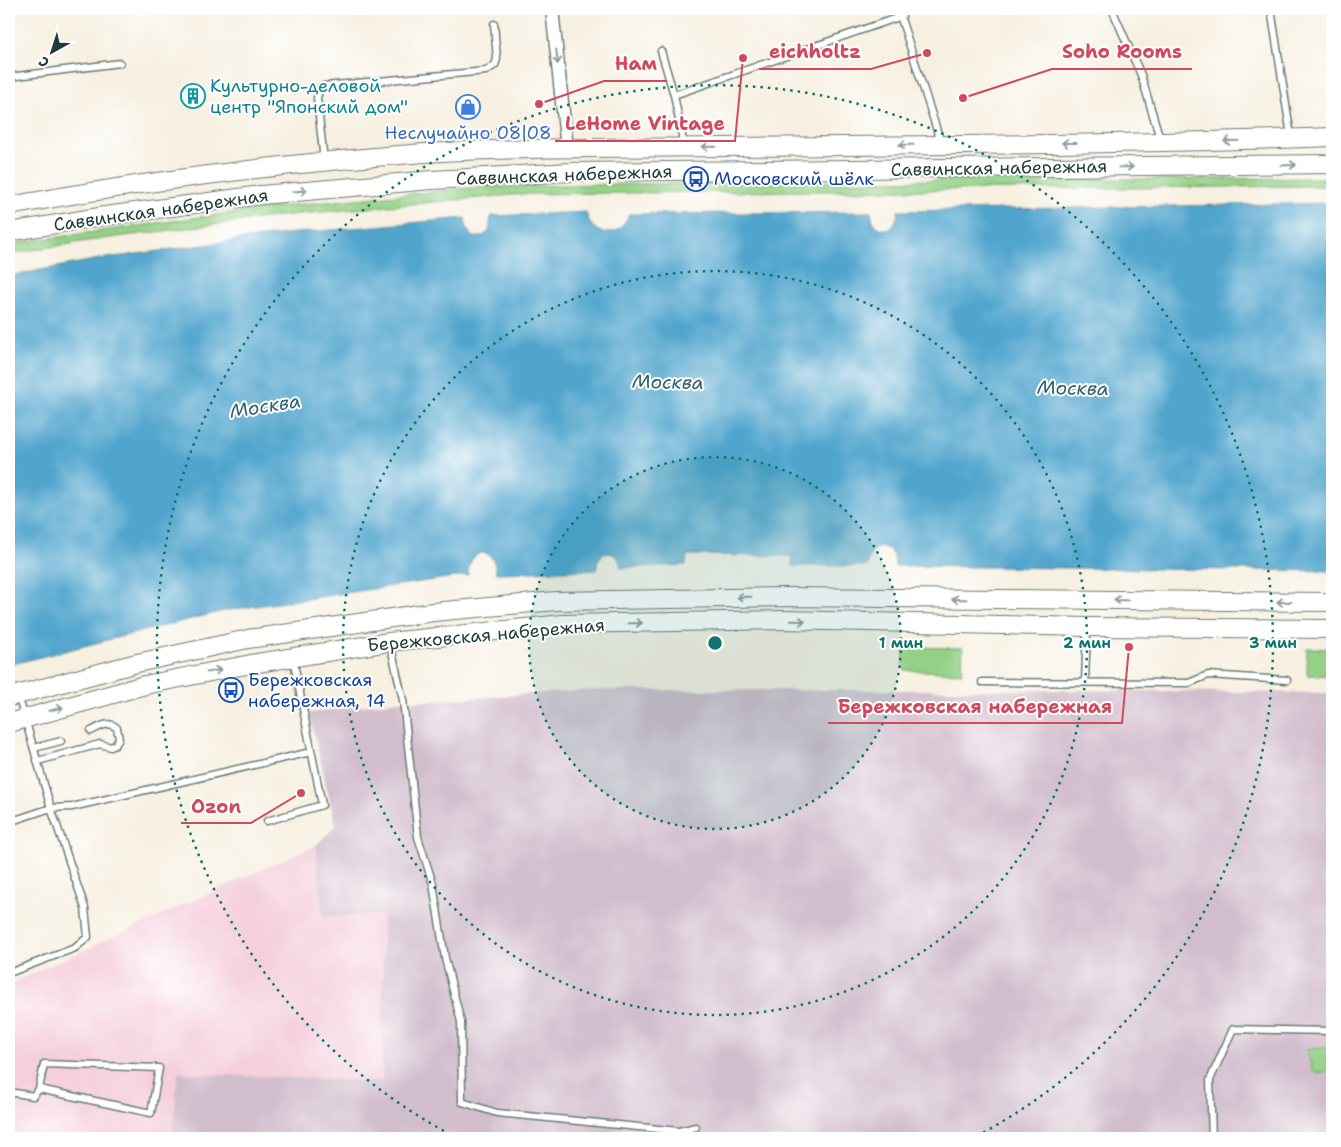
<svg xmlns="http://www.w3.org/2000/svg" width="1341" height="1147" font-family="'Shantell Sans',sans-serif">
<style>
.built{fill:#f5cfdb}
.industrial{fill:#d1bdcc}
.green{fill:#94d186;stroke:#5a875d}
.water{fill:#51a5cd;stroke:#387180}
.lines{fill:none;stroke-linecap:round;stroke-linejoin:round}
.service-casing{stroke:#6b7c71;stroke-width:9}
.minor-casing{stroke:#6b7c71;stroke-width:15}
.secondary-casing{stroke:#6b7c71;stroke-width:20}
.service{stroke:#fff;stroke-width:6}
.minor{stroke:#fff;stroke-width:12}
.secondary{stroke:#fff;stroke-width:18}
.oneway{stroke:#8f9e9a}
.ring{fill:none;stroke:#0f766e;stroke-width:2.5;stroke-dasharray:2.5 5}
.labels{text-anchor:middle;dominant-baseline:central;stroke-width:4;stroke-linejoin:round;paint-order:stroke}
.culture-label{font-size:18px;fill:#0d838f;stroke:#fff;text-anchor:start}
.shop-label{font-size:18px;fill:#366cbe;stroke:#fff}
.street-label{font-size:18px;fill:#1f3d34;stroke:#fff}
.transit-label{font-size:18px;fill:#164399;stroke:#fff;text-anchor:start}
.water-label{font-size:19px;font-style:italic;fill:#30616a;stroke:#fff}
.centre{fill:#0f766e;stroke:#fff;stroke-width:2.5}
.ring-label{font-size:15px;text-anchor:middle;font-weight:bold;fill:#0f766e;stroke:#fff;stroke-width:4;stroke-linejoin:round;paint-order:stroke}
.leader{fill:none;stroke:#d1495b;stroke-width:2}
.callout-dot{fill:#d1495b;stroke:#fff;stroke-width:2}
.callout-label{font-size:19px;text-anchor:middle;font-weight:bold;fill:#d1495b;stroke:#fff;stroke-width:4;stroke-linejoin:round;paint-order:stroke}
</style>
<rect width="100%" height="100%" fill="#fff"/>
<filter id="ink" filterUnits="userSpaceOnUse"><feTurbulence type="fractalNoise" baseFrequency=".02" numOctaves="2"/><feDisplacementMap in="SourceGraphic" scale="10" xChannelSelector="R" yChannelSelector="G"/><feConvolveMatrix kernelMatrix="1 2 1 2 8 2 1 2 1" color-interpolation-filters="sRGB"/></filter>
<filter id="wash" filterUnits="userSpaceOnUse"><feTurbulence type="fractalNoise" baseFrequency=".0096" numOctaves="4" result="noise"/><feDisplacementMap in="SourceGraphic" scale="20" xChannelSelector="R" yChannelSelector="G"/><feGaussianBlur stdDeviation="1.12" result="paint"/><feColorMatrix in="noise" values="0 0 0 0 0 0 0 0 0 0 0 0 0 0 0 0 0 1.4 0 .05"/><feComposite in="paint" operator="in"/></filter>
<g filter="url(#wash)">
<rect width="100%" height="100%" fill="#f7f0e1"/>
<!-- built -->
<path class="built" d="M 316,845 L 322,917 L 383,915 L 382,1081 L 179,1073 L 172,1138 L 9,1138 L 9,984 Z"/>
<!-- industrial -->
<path class="industrial" d="M 592,690 L 1071,690 L 1332,693 L 1332,1138 L 172,1138 L 178,1073 L 382,1081 L 383,915 L 322,917 L 316,845 L 336,826 L 309,713 L 406,700 L 408,702 Z"/>
<!-- green -->
<g class="green">
<path d="M 1332,178 L 1332,186 L 1330,186 L 524,194 L 289,215 L 94,240 L 9,254 L 9,244 L 200,217 L 293,205 L 470,188 L 561,185 L 946,180 Z"/>
<path d="M 909,647 L 963,648 L 962,673 L 904,670 L 904,650 Z"/>
<path d="M 1307,648 L 1332,649 L 1332,676 L 1307,675 Z"/>
<path d="M 1332,1047 L 1332,1072 L 1313,1072 L 1306,1050 Z"/>
</g>
<!-- water -->
<path class="water" d="M 1332,203 L 1332,571 L 895,566 C 895,540 868,542 868,566 L 792,566 L 792,556 L 687,555 L 686,565 L 621,568 C 619,548 596,548 597,570 L 496,573 C 495,544 468,548 468,575 L 223,611 L 9,665 L 9,276 L 99,259 L 285,234 L 465,218 C 466,233 475,245 489,231 L 491,216 L 586,212 C 592,239 620,240 629,214 L 871,212 C 873,236 897,234 898,211 Z"/>
</g>
<g filter="url(#ink)">
<g class="lines">
<defs>
<g id="service">
<path d="M 898,9 L 941,143"/>
<path d="M 1112,9 L 1141,75 L 1161,142"/>
<path d="M 1271,9 L 1291,136"/>
<path d="M 661,51 L 674,95"/>
<path d="M 9,77 L 120,63"/>
<path d="M 684,146 L 674,95 L 902,16"/>
<path d="M 324,161 L 317,98 L 320,88 L 324,86 L 486,71 L 495,65 L 497,59 L 494,24"/>
<path d="M 390,643 L 403,700 L 418,837 L 433,884 L 445,958 L 461,1022 L 462,1102 L 497,1113 L 679,1131 L 696,1127"/>
<path d="M 982,682 L 1189,683 L 1208,675 L 1287,680"/>
<path d="M 1085,682 L 1087,628"/>
<path d="M 34,748 L 61,741"/>
<path d="M 38,761 L 100,744 L 111,747 L 115,745 L 119,739 L 117,728 C 108,720 100,727 91,731"/>
<path d="M 267,821 L 322,805 L 293,658"/>
<path d="M 9,822 L 51,808 L 72,807 L 311,752"/>
<path d="M 9,973 L 75,948 L 88,937 L 85,908 L 51,808 L 18,695"/>
<path d="M 9,1092 L 33,1096 L 39,1089 L 44,1064 L 159,1068 L 151,1113 L 39,1089"/>
<path d="M 1212,1138 L 1210,1080 L 1233,1029 L 1332,1031"/>
</g>
<path id="minor" d="M 552,9 L 567,149"/>
<g id="secondary">
<path d="M 9,206 C 146,181 286,163 425,153 C 523,147 621,148 719,147 C 923,145 1128,145 1332,137"/>
<path d="M 9,232 L 98,217 L 261,195 L 432,180 L 571,172 L 1332,164"/>
<path d="M 9,697 L 137,663 L 248,639 L 433,612 L 556,601 L 786,597 L 1332,602"/>
<path d="M 9,723 L 145,685 L 251,664 L 389,642 L 563,624 L 783,620 L 1087,627 L 1332,629"/>
</g>
</defs>
<!-- service casing -->
<use href="#service" class="service-casing"/>
<!-- minor casing -->
<use href="#minor" class="minor-casing"/>
<!-- secondary casing -->
<use href="#secondary" class="secondary-casing"/>
<!-- service -->
<use href="#service" class="service"/>
<!-- minor -->
<use href="#minor" class="minor"/>
<!-- secondary -->
<use href="#secondary" class="secondary"/>
</g>
<!-- one-way arrows -->
<defs><path id="oneway-shaft" d="M-6 0H5M1.5-3L5.5 0L1.5 3" fill="none" stroke-width="1.6" stroke-linecap="round" stroke-linejoin="round" transform="scale(1.25)"/></defs>
<g class="oneway">
<use href="#oneway-shaft" transform="translate(557 57) rotate(84)"/>
<use href="#oneway-shaft" transform="translate(1231 141) rotate(178)"/>
<use href="#oneway-shaft" transform="translate(1069 143) rotate(180)"/>
<use href="#oneway-shaft" transform="translate(906 145) rotate(179)"/>
<use href="#oneway-shaft" transform="translate(709 147) rotate(179)"/>
<use href="#oneway-shaft" transform="translate(1289 165) rotate(-1)"/>
<use href="#oneway-shaft" transform="translate(1126 167) rotate(-1)"/>
<use href="#oneway-shaft" transform="translate(300 191) rotate(-6)"/>
<use href="#oneway-shaft" transform="translate(744 597) rotate(179)"/>
<use href="#oneway-shaft" transform="translate(959 599) rotate(-179)"/>
<use href="#oneway-shaft" transform="translate(1121 600) rotate(-179)"/>
<use href="#oneway-shaft" transform="translate(1284 602) rotate(-180)"/>
<use href="#oneway-shaft" transform="translate(798 621) rotate(1)"/>
<use href="#oneway-shaft" transform="translate(635 623) rotate(-1)"/>
<use href="#oneway-shaft" transform="translate(214 671) rotate(-11)"/>
<use href="#oneway-shaft" transform="translate(56 709) rotate(-15)"/>
</g>
</g>
<!-- distance rings -->
<circle cx="715" cy="643" r="186" fill="#0f766e" fill-opacity=".12"/>
<g class="ring">
<circle cx="715" cy="643" r="186"/>
<circle cx="715" cy="643" r="372"/>
<path d="M457 1138A558 558 0 1 1 973 1138"/>
</g>
<!-- icons -->
<defs>
<symbol id="building-ring" viewBox="-11 -11 22 22"><circle r="9.5" fill="#fff" stroke="#0f9aa8" stroke-width="1.5"/><path d="M-4-6H4V6H1V3H-1V6H-4ZM-2.5-4.3h1.7v1.8h-1.7ZM.8-4.3h1.7v1.8H.8ZM-2.5-1h1.7V.8h-1.7ZM.8-1h1.7V.8H.8Z" fill="#0f9aa8"/></symbol>
<symbol id="shop-ring" viewBox="-11 -11 22 22"><circle r="9.5" fill="#fff" stroke="#3f7fe0" stroke-width="1.5"/><path d="M-5-2.5h2.3a2.7 3.5 0 0 1 5.4 0H5L5.5 6h-11ZM-1.5-2.5h3a1.5 2.3 0 0 0-3 0Z" fill="#3f7fe0"/></symbol>
<symbol id="bus-ring" viewBox="-11 -11 22 22"><circle r="9.5" fill="#fff" stroke="#1a4fb4" stroke-width="1.5"/><path d="M-5-6H5V4H4V6H2V4H-2V6H-4V4H-5ZM-3.5-4V0h7V-4ZM-3.5 1.2v1.5H-2V1.2ZM2 1.2v1.5H3.5V1.2Z" fill="#1a4fb4"/></symbol>
</defs>
<g fill-rule="evenodd">
<use href="#building-ring" x="179" y="82" width="28" height="28"/>
<use href="#shop-ring" x="454" y="93" width="28" height="28"/>
<use href="#bus-ring" x="682" y="165" width="28" height="28"/>
<use href="#bus-ring" x="217" y="676" width="28" height="28"/>
</g>
<g class="labels">
<!-- culture labels -->
<g class="culture-label">
<text x="210" y="86">Культурно-деловой<tspan x="210" dy="21">центр "Японский дом"</tspan></text>
</g>
<!-- shop labels -->
<g class="shop-label">
<text x="468" y="133">Неслучайно 08|08</text>
</g>
<!-- street labels -->
<g class="street-label">
<text transform="translate(999 168) rotate(-1)">Саввинская набережная</text>
<text transform="translate(564 175) rotate(-2)">Саввинская набережная</text>
<text transform="translate(161 210) rotate(-8)">Саввинская набережная</text>
<text transform="translate(486 635) rotate(-5)">Бережковская набережная</text>
</g>
<!-- transit labels -->
<g class="transit-label">
<text x="714" y="179">Московский шёлк</text>
<text x="248" y="680">Бережковская<tspan x="248" dy="21">набережная, 14</tspan></text>
</g>
<!-- water labels -->
<g class="water-label">
<text transform="translate(668 382) rotate(1)">Москва</text>
<text transform="translate(1073 388) rotate(1)">Москва</text>
<text transform="translate(265 406) rotate(-9)">Москва</text>
</g>
</g>
<circle cx="715" cy="643" r="8" class="centre"/>
<g class="ring-label">
<text x="901" y="648">1 мин</text>
<text x="1087" y="648">2 мин</text>
<text x="1273" y="648">3 мин</text>
</g>
<!-- callouts -->
<path class="leader" d="M963 98L1052 69H1192M927 53L871 69H759M539 104L604 81H667M743 58L735 141H555M1129 647L1122 723H828M301 793L251 823H181"/>
<g class="callout-dot">
<circle cx="963" cy="98" r="5"/>
<circle cx="927" cy="53" r="5"/>
<circle cx="539" cy="104" r="5"/>
<circle cx="743" cy="58" r="5"/>
<circle cx="1129" cy="647" r="5"/>
<circle cx="301" cy="793" r="5"/>
</g>
<g class="callout-label">
<text x="1122" y="58">Soho Rooms</text>
<text x="815" y="58">eichholtz</text>
<text x="636" y="70">Нам</text>
<text x="645" y="130">LeHome Vintage</text>
<text x="975" y="713">Бережковская набережная</text>
<text x="216" y="813">Ozon</text>
</g>
<!-- margin -->
<rect width="1341" height="1147" fill="none" stroke="#fff" stroke-width="30"/>
<!-- north arrow -->
<g transform="translate(52 52) rotate(219)" stroke="#ffffff" stroke-width="4" paint-order="stroke">
<path d="M0-4L9 19L0 12L-9 19Z" fill="#1f3d34"/>
<text y="-8" font-size="14" font-weight="bold" text-anchor="middle" fill="#1f3d34">С</text>
</g>
</svg>
